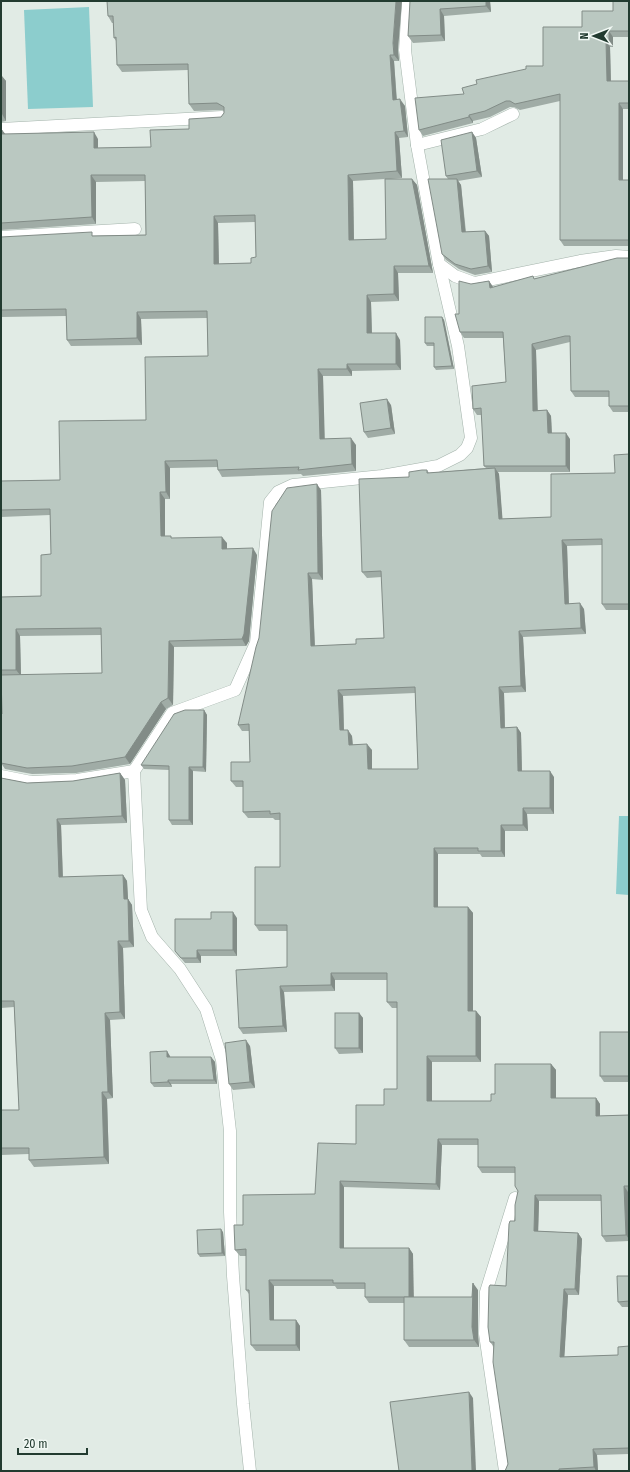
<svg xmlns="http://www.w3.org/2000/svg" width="630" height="1472" font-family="'Fira Sans Condensed',sans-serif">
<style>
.water{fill:#8ccdcd}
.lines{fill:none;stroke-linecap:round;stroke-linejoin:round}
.minor-casing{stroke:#a4b3ab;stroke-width:13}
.minor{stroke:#fff;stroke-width:12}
.wall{fill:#a0aca6;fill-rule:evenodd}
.shaded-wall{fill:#828c87}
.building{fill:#bac8c1;stroke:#828c87;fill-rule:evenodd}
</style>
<rect width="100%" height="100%" fill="#e1ebe5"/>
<!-- water -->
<g class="water">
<path d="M 89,7 L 93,107 L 28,109 L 24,10 Z"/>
<path d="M 619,816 L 629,816 L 629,895 L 616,894 Z"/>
</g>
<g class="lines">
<defs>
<g id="minor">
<path d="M 408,1 L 405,50 L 417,145 L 439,264 L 455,276 L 474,283 L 580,261 L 616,256 L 629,257"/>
<path d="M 1,129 L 222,117"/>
<path d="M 417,145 L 482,129 L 513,114"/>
<path d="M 1,237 L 135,229"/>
<path d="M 134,771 L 172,713 L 235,690 L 256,643 L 270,502 L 278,492 L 293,485 L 382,476 L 438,466 L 460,455 L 467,448 L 471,438 L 458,346 L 439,264"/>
<path d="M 1,776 L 31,782 L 77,780 L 134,771 L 141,910 L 152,937 L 180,969 L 206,1009 L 222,1060 L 230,1131 L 230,1212 L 233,1276 L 243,1404 L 250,1471"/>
<path d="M 505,1471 L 485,1334 L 486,1292 L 515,1198"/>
</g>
</defs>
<!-- minor casing -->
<use href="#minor" class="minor-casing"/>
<!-- minor -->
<use href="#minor" class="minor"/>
</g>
<!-- wall -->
<g class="wall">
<path d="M 107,1 L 398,50 L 399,61 L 394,61 L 397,100 L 405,106 L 408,137 L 399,138 L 402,178 L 391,179 L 412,179 L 417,185 L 433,273 L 398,273 L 399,301 L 371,302 L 372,333 L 400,340 L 401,370 L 352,371 L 352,376 L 323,376 L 324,439 L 356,445 L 356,471 L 303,476 L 301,474 L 222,477 L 218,470 L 218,467 L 170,468 L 170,499 L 165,499 L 165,536 L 172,538 L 227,543 L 227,549 L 257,555 L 249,641 L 246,646 L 174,647 L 173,705 L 166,709 L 130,764 L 76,773 L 32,774 L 5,769 L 1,763 L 1,714 L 2,714 L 1,677 L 1,597 L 41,596 L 51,554 L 50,515 L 1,517 L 1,481 L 60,480 L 146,420 L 208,356 L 207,318 L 141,319 L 142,345 L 71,346 L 67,340 L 66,316 L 1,317 L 1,237 L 146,235 L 145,181 L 96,182 L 96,224 L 1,230 L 1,129 L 5,134 L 98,139 L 98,148 L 151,147 L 189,129 L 221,117 L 224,113 L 224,111 L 222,110 L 194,111 L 189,104 L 188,70 L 122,72 L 117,65 L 117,42 L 114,38 L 113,23 L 112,23 L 108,16 ZM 385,179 L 386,239 L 354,240 L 353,181 ZM 255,222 L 256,257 L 251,263 L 219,264 L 218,223 ZM 101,635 L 102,673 L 21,675 L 20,636 Z"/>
<path d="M 410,1 L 490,1 L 491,12 L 444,16 L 445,41 L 413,43 L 408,36 Z"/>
<path d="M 629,1 L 629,37 L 613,37 L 613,47 L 610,47 L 611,81 L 629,81 L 629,109 L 623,109 L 623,180 L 629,180 L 629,246 L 564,246 L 560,240 L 560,101 L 520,110 L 514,107 L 510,107 L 490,117 L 473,121 L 473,123 L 423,136 L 419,130 L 464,94 L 543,66 L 582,27 L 613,11 Z"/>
<path d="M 1,75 L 6,81 L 6,121 L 1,122 Z"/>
<path d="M 472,132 L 476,138 L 482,177 L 458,181 L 461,185 L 466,232 L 485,231 L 489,236 L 492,272 L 475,275 L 459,269 L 446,260 L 442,254 L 448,179 L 446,176 Z"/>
<path d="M 629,257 L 629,412 L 613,412 L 609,406 L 609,397 L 575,397 L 571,391 L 570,342 L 536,350 L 537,410 L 547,410 L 551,416 L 552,433 L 570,439 L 570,472 L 498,472 L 499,474 L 502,519 L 551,517 L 615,473 L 629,454 L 629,610 L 606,610 L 602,604 L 602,545 L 567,546 L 569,604 L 584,609 L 586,634 L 523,637 L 526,692 L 504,693 L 505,728 L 517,727 L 521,733 L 522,771 L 554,777 L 554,814 L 527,814 L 528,831 L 505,831 L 505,857 L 482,857 L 480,854 L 438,854 L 438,907 L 468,907 L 473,913 L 473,1011 L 476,1011 L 481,1017 L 481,1062 L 432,1062 L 432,1101 L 491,1101 L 495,1094 L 551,1064 L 556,1070 L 556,1098 L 596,1098 L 600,1104 L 600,1116 L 629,1115 L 629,1192 L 628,1192 L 629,1216 L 629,1241 L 606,1242 L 602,1236 L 601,1201 L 539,1201 L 538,1231 L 578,1233 L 582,1239 L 579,1295 L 568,1295 L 564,1357 L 618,1355 L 629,1346 L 629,1454 L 597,1455 L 598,1471 L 505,1471 L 508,1464 L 494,1347 L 490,1342 L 506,1286 L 518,1191 L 515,1173 L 482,1173 L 478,1167 L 478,1145 L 442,1145 L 440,1190 L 344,1187 L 344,1248 L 409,1248 L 413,1254 L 413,1297 L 472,1297 L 478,1290 L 478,1334 L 479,1347 L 409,1347 L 404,1340 L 404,1303 L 369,1303 L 365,1297 L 365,1289 L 337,1289 L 335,1286 L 274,1286 L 274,1320 L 296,1320 L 300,1326 L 300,1351 L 256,1351 L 251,1345 L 249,1294 L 246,1290 L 246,1256 L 240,1256 L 235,1250 L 243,1225 L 315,1194 L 356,1144 L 384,1105 L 397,1089 L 397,1008 L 392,1008 L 387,1002 L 387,980 L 335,980 L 335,991 L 284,992 L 287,1032 L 243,1034 L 239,1028 L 287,967 L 287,931 L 259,931 L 255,925 L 280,867 L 280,820 L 275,820 L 273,818 L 248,818 L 243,812 L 243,787 L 236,787 L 231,781 L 250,762 L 249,731 L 242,731 L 238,725 L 321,490 L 323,580 L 312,579 L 315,646 L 356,644 L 384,638 L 382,577 L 367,578 L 362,572 L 409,477 L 427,470 L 429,473 L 486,468 L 484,466 L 482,415 L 477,415 L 473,409 L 506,382 L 503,338 L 464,338 L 460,332 L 459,314 L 471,284 L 489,281 L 493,287 L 535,279 L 628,258 ZM 415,693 L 418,769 L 372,769 L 372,750 L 353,745 L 352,736 L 344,730 L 343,696 Z"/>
<path d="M 442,317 L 444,320 L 454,369 L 436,370 L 434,367 L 434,346 L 427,346 L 425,343 Z"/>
<path d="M 391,405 L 395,434 L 368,438 L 364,432 Z"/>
<path d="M 204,710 L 207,715 L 206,772 L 193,771 L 193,825 L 172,825 L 169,820 L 169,770 L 144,769 L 141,765 Z"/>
<path d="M 120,773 L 125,780 L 127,823 L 61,825 L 63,877 L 123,875 L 127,881 L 128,899 L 132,905 L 134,947 L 123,948 L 125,1019 L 110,1020 L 113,1098 L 107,1099 L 109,1164 L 34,1167 L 29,1160 L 29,1154 L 1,1155 L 1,1110 L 19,1110 L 14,1007 L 1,1008 L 1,778 L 27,783 L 73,781 Z"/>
<path d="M 237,918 L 237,956 L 201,956 L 201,963 L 185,963 L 175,951 L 211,919 Z"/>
<path d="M 359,1013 L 363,1018 L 363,1053 L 339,1054 L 335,1048 Z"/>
<path d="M 629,1032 L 629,1082 L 604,1082 L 600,1076 Z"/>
<path d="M 250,1046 L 255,1088 L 233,1090 L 229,1084 Z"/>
<path d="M 170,1056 L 170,1057 L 211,1057 L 215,1062 L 217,1084 L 171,1084 L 172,1087 L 154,1087 L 151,1083 Z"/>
<path d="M 223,1232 L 225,1256 L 200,1257 L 198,1254 Z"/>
<path d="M 629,1276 L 629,1307 L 622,1307 L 618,1302 Z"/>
</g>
<!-- shaded-wall -->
<g class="shaded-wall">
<path d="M 396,1 L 402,1 L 398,50 L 399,61 L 394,55 L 393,43 Z"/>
<path d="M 486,1 L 490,1 L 491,12 L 486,6 Z"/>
<path d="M 440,9 L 444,16 L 445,41 L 441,35 Z"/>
<path d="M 609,31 L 613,37 L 613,47 L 609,41 Z"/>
<path d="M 606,41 L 610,47 L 611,87 L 607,81 Z"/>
<path d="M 390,55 L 394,61 L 397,107 L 393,100 Z"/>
<path d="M 1,75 L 6,81 L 6,121 L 2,114 Z"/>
<path d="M 400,99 L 405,106 L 408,137 L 404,131 Z"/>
<path d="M 619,103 L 623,109 L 623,186 L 619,180 Z"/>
<path d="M 469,115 L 473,121 L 473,123 L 469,117 Z"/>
<path d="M 2,130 L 7,136 L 2,134 Z"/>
<path d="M 94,132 L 98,139 L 98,155 L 94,148 Z"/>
<path d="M 395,132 L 399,138 L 402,178 L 397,171 Z"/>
<path d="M 472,132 L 476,138 L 482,177 L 477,171 Z"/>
<path d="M 91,175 L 96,182 L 96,224 L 92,217 Z"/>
<path d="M 348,175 L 353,181 L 354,247 L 349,240 Z"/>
<path d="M 412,179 L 417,185 L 433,273 L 429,266 Z"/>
<path d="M 457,179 L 461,185 L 466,238 L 462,232 Z"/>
<path d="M 214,216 L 218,223 L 219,271 L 214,264 Z"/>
<path d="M 485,231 L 489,236 L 492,272 L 488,266 Z"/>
<path d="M 394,266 L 398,273 L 399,301 L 394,294 Z"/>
<path d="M 489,281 L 493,287 L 490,288 Z"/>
<path d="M 367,295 L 371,302 L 372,340 L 367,333 Z"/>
<path d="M 137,312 L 141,319 L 142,345 L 137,338 Z"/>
<path d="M 442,317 L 444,320 L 454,369 L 452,366 Z"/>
<path d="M 396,333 L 400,340 L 401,370 L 396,364 Z"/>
<path d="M 532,344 L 536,350 L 538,417 L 533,411 Z"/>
<path d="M 347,364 L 352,371 L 352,376 L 347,369 Z"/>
<path d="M 318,369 L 323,376 L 325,446 L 320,439 Z"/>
<path d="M 387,399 L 391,405 L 395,434 L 391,428 Z"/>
<path d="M 547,410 L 551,416 L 552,439 L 548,433 Z"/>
<path d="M 566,433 L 570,439 L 570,472 L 566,466 Z"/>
<path d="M 351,438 L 356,445 L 356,471 L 352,464 Z"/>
<path d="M 165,461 L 170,468 L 170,499 L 166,492 Z"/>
<path d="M 495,468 L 499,474 L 503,525 L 499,519 Z"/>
<path d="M 317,484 L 321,490 L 323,580 L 318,573 Z"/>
<path d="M 160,492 L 165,499 L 165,543 L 161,536 Z"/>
<path d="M 222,537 L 227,543 L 227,556 L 222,549 Z"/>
<path d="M 562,540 L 567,546 L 569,610 L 565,604 Z"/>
<path d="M 253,548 L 257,555 L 249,641 L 246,646 L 242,639 Z"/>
<path d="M 308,573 L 312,579 L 315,652 L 311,646 Z"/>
<path d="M 580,603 L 584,609 L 586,634 L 581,628 Z"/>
<path d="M 16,629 L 20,636 L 21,676 L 16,670 Z"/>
<path d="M 519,631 L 523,637 L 526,692 L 521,686 Z"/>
<path d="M 169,641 L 174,647 L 173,705 L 168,698 Z"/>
<path d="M 499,687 L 504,693 L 505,734 L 501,728 Z"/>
<path d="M 338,690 L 343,696 L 344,736 L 340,730 Z"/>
<path d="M 161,702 L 166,709 L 130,764 L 125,757 Z"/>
<path d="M 204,710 L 207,715 L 206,772 L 203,767 Z"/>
<path d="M 517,727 L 521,733 L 522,777 L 518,771 Z"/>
<path d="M 348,730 L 352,736 L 353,751 L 349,745 Z"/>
<path d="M 367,744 L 372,750 L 372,775 L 368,769 Z"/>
<path d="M 189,767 L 193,771 L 193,825 L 189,820 Z"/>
<path d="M 550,771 L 554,777 L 554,814 L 550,808 Z"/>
<path d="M 120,773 L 125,780 L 127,823 L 122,816 Z"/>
<path d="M 523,808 L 527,814 L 528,831 L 523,825 Z"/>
<path d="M 57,819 L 61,825 L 63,884 L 59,877 Z"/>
<path d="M 501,825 L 505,831 L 505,857 L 501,851 Z"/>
<path d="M 434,848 L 438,854 L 438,913 L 434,907 Z"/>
<path d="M 123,875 L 127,881 L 128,899 L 132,905 L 134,947 L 129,941 L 124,899 Z"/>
<path d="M 468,907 L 473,913 L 473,1017 L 468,1011 Z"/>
<path d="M 233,912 L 237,918 L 237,956 L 233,950 Z"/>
<path d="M 118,941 L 123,948 L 125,1019 L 120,1012 Z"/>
<path d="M 197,950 L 201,956 L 201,963 L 197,958 Z"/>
<path d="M 331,973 L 335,980 L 335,991 L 331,985 Z"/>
<path d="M 280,986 L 284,992 L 287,1032 L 283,1026 Z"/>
<path d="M 476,1011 L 481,1017 L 481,1062 L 476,1056 Z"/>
<path d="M 105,1013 L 110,1020 L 113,1098 L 108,1092 Z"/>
<path d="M 359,1013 L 363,1018 L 363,1053 L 359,1048 Z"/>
<path d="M 246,1040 L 250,1046 L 255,1088 L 250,1082 Z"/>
<path d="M 167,1051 L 170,1056 L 171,1062 L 167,1057 Z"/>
<path d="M 427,1056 L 432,1062 L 432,1107 L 427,1101 Z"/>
<path d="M 211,1057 L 215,1062 L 217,1084 L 214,1080 Z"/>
<path d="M 551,1064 L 556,1070 L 556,1104 L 551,1098 Z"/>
<path d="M 168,1080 L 171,1084 L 172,1087 L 168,1082 Z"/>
<path d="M 102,1092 L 107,1099 L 109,1164 L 104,1157 Z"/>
<path d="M 596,1098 L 600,1104 L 600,1122 L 596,1116 Z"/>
<path d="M 438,1139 L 442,1145 L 440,1190 L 436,1184 Z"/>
<path d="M 340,1181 L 344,1187 L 344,1254 L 340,1248 Z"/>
<path d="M 624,1186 L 628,1192 L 629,1216 L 629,1239 L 626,1235 Z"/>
<path d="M 535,1195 L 539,1201 L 538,1237 L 534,1231 Z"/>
<path d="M 221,1229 L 223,1232 L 225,1256 L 222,1253 Z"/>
<path d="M 578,1233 L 582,1239 L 579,1295 L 575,1289 Z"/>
<path d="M 409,1248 L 413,1254 L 414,1303 L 409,1297 Z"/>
<path d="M 269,1280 L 274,1286 L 274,1326 L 270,1320 Z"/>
<path d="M 473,1283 L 478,1290 L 478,1334 L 479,1347 L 474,1340 L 472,1327 Z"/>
<path d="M 564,1289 L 568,1295 L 564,1364 L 560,1357 Z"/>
<path d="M 296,1320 L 300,1326 L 300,1351 L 296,1345 Z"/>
<path d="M 469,1392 L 473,1398 L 476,1471 L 472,1471 Z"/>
<path d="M 593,1449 L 597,1455 L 598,1471 L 596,1471 L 594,1467 Z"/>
</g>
<!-- building -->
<g class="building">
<path d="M 107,1 L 396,1 L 393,43 L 394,55 L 390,55 L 393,100 L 400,99 L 404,131 L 395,132 L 397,171 L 348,175 L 349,240 L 386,239 L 385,179 L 412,179 L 429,266 L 394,266 L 394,294 L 367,295 L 367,333 L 396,333 L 396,364 L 347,364 L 347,369 L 318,369 L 320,439 L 351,438 L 352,464 L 298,470 L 299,467 L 218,470 L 217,460 L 165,461 L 166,492 L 160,492 L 161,536 L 171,536 L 171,538 L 222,537 L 222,549 L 253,548 L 244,634 L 242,639 L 169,641 L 168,698 L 161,702 L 125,757 L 72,766 L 27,768 L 1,763 L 1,714 L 2,714 L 1,675 L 102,673 L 101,628 L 16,629 L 16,670 L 1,670 L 1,597 L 41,596 L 41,555 L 51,554 L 50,509 L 1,510 L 1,481 L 60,480 L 59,421 L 146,420 L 145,357 L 208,356 L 207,311 L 137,312 L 137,338 L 67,340 L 66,309 L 1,310 L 1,237 L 92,232 L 92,236 L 146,235 L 145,175 L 91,175 L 92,217 L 1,223 L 1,129 L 2,130 L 2,134 L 94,132 L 94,148 L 151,147 L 150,130 L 189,129 L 189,119 L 221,117 L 224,113 L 224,107 L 217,103 L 189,104 L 188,64 L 117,65 L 116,37 L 114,38 L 113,16 L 108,16 ZM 255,215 L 256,257 L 251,258 L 251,263 L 214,264 L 214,216 Z"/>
<path d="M 410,1 L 486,1 L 486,6 L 440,9 L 441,35 L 408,36 Z"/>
<path d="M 613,1 L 629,1 L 629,31 L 609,31 L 609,41 L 606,41 L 607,81 L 629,81 L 629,103 L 619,103 L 619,180 L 629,180 L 629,240 L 560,240 L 560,94 L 515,104 L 510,101 L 506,101 L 485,111 L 469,115 L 469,117 L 419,130 L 415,98 L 464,94 L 462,88 L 477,84 L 476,80 L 526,69 L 526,66 L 543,66 L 543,27 L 582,27 L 582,11 L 613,11 Z"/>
<path d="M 1,75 L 2,114 L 1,115 Z"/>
<path d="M 472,132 L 477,171 L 446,176 L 441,140 Z"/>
<path d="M 428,179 L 457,179 L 462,232 L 485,231 L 488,266 L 471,269 L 455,264 L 442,254 Z"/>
<path d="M 629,257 L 629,406 L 609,406 L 609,391 L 571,391 L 570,336 L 565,336 L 532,344 L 533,411 L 547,410 L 548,433 L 566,433 L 566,466 L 484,466 L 481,408 L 473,409 L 472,386 L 506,382 L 503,332 L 460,332 L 455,314 L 459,314 L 459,281 L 471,284 L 489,281 L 490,288 L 533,276 L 534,279 L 617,258 L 628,258 Z"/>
<path d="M 425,317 L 442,317 L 452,366 L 434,367 L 434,343 L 425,343 Z"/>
<path d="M 387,399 L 391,428 L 364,432 L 360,403 Z"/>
<path d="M 629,454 L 629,604 L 602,604 L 602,539 L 562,540 L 565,604 L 580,603 L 581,628 L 519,631 L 521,686 L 499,687 L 501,728 L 517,727 L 518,771 L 550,771 L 550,808 L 523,808 L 523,825 L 501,825 L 501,851 L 478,851 L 478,848 L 434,848 L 434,907 L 468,907 L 468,1011 L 476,1011 L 476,1056 L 427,1056 L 427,1101 L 491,1101 L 491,1094 L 495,1094 L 495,1064 L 551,1064 L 551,1098 L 596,1098 L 596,1116 L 629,1115 L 629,1186 L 624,1186 L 626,1235 L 602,1236 L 601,1195 L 535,1195 L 534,1231 L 578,1233 L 575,1289 L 564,1289 L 560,1357 L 618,1355 L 618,1347 L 629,1346 L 629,1448 L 593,1449 L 594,1467 L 559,1469 L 559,1471 L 505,1471 L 508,1464 L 493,1362 L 494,1342 L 490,1342 L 488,1327 L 489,1287 L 490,1285 L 506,1286 L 509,1224 L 510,1221 L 515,1221 L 515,1205 L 518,1191 L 515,1186 L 515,1167 L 478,1167 L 478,1139 L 438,1139 L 436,1184 L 340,1181 L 340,1248 L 409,1248 L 409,1297 L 365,1297 L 365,1283 L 333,1283 L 333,1280 L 269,1280 L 270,1320 L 296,1320 L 296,1345 L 251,1345 L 249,1290 L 246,1290 L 246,1249 L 235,1250 L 234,1225 L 243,1225 L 243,1195 L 315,1194 L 318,1143 L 356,1144 L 356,1105 L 384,1105 L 384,1089 L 397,1089 L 397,1002 L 387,1002 L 387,973 L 331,973 L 331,985 L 280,986 L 283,1026 L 239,1028 L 236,970 L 287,967 L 287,925 L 255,925 L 255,867 L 280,867 L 280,813 L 270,814 L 270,811 L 243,812 L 243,781 L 231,781 L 231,762 L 250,762 L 249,724 L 238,725 L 256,647 L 259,638 L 272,511 L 287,488 L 317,484 L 318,573 L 308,573 L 311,646 L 356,644 L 356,639 L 384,638 L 381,571 L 362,572 L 359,479 L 409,477 L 409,472 L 422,470 L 427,470 L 427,473 L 495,468 L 499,519 L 551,517 L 551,474 L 615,473 L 614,455 ZM 415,687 L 418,769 L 368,769 L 367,744 L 349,745 L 348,730 L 340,730 L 338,690 Z"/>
<path d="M 185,710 L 204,710 L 203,767 L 189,767 L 189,820 L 169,820 L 169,766 L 141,765 L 174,714 Z"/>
<path d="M 120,773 L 122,816 L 57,819 L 59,877 L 123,875 L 124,899 L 128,899 L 129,941 L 118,941 L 120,1012 L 105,1013 L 108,1092 L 102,1092 L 104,1157 L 29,1160 L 29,1148 L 1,1148 L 1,1110 L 19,1110 L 14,1001 L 1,1001 L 1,778 L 27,783 L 73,781 Z"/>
<path d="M 211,912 L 233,912 L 233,950 L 197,950 L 197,958 L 181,958 L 175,951 L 175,919 L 211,919 Z"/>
<rect x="335" y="1013" width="24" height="35"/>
<rect x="600" y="1032" width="29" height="44"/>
<path d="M 246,1040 L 250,1082 L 229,1084 L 225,1043 Z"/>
<path d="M 167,1051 L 167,1057 L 211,1057 L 214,1080 L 168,1080 L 168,1082 L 151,1083 L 150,1052 Z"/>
<path d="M 221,1229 L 222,1253 L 198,1254 L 197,1230 Z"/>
<path d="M 617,1276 L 629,1276 L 629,1301 L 618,1302 Z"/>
<path d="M 473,1283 L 472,1327 L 474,1340 L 404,1340 L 404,1297 L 472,1297 Z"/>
<path d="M 469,1392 L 472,1471 L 399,1471 L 390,1402 Z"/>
</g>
<!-- border -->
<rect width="630" height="1472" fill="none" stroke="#223b30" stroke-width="4"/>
<!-- north arrow -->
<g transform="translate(594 36) rotate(270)" stroke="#f1f8f4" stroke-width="3" paint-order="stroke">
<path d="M0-3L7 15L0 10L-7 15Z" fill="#223b30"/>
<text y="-6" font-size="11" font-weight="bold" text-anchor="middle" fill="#223b30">N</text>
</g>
<!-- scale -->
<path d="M18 1448v6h69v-6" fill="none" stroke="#223b30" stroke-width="2"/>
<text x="24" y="1448" font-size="12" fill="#223b30" stroke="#f1f8f4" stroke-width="3" paint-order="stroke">20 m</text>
</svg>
